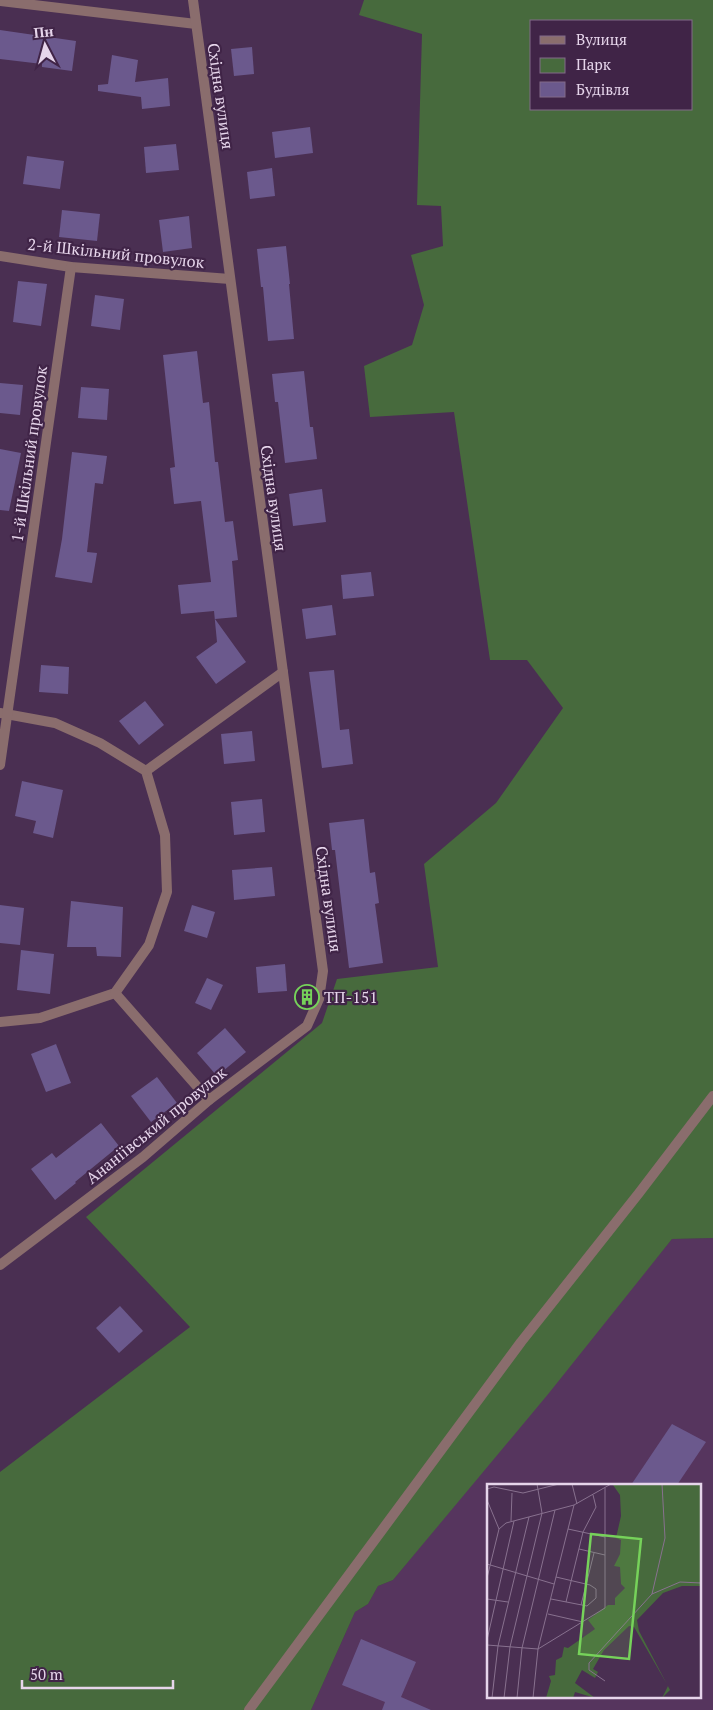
<svg xmlns="http://www.w3.org/2000/svg" width="713" height="1710" font-family="'PT Serif',serif">
<style>
.built{fill:#56355e;fill-rule:evenodd}
.green{fill:#476a3d;fill-rule:evenodd}
.building{fill:#6b598d}
.lines{fill:none;stroke-linecap:round;stroke-linejoin:round}
.street{stroke:#8a6d6d;stroke-width:10}
.labels{text-anchor:middle;dominant-baseline:central;stroke-width:4.5;stroke-linejoin:round;paint-order:stroke}
.street-label{font-size:16px;fill:#e6d5eb;stroke:#402447}
.poi-label{font-size:16px;fill:#e6d5eb;stroke:#402447;text-anchor:start}
.inset-road{fill:none;stroke:#88718f;stroke-width:1}
.view{fill:#76d25a;fill-opacity:0.15;stroke:#76d25a;stroke-width:2.5}
.inset-edge{fill:none;stroke:#e6d5eb;stroke-width:2.5}
</style>
<rect width="100%" height="100%" fill="#4a2f52"/>
<!-- built -->
<path class="built" d="M 713,1238 L 713,1710 L 311,1710 L 355,1612 L 368,1604 L 378,1586 L 393,1580 L 672,1239 ZM 488,1485 L 699,1485 L 699,1696 L 488,1696 Z"/>
<!-- green -->
<path class="green" d="M 364,0 L 713,0 L 713,1238 L 672,1239 L 549,1393 L 393,1580 L 378,1586 L 368,1604 L 355,1612 L 311,1710 L 0,1710 L 0,1472 L 190,1327 L 86,1217 L 322,1023 L 337,979 L 438,967 L 424,864 L 496,803 L 563,708 L 527,660 L 490,660 L 454,412 L 370,417 L 364,366 L 412,345 L 424,305 L 411,255 L 443,246 L 441,206 L 417,205 L 422,34 L 359,15 ZM 532,21 L 692,21 L 692,109 L 532,109 Z"/>
<!-- building -->
<g class="building">
<path d="M 0,30 L 76,41 L 72,71 L 42,67 L 42,64 L 0,59 Z"/>
<path d="M 252,47 L 254,74 L 234,76 L 231,49 Z"/>
<path d="M 112,55 L 138,60 L 135,82 L 168,78 L 170,106 L 142,109 L 141,97 L 98,91 L 98,85 L 108,84 Z"/>
<path d="M 310,127 L 313,153 L 275,158 L 272,132 Z"/>
<path d="M 176,144 L 179,170 L 146,173 L 144,147 Z"/>
<path d="M 27,156 L 64,161 L 60,189 L 23,184 Z"/>
<path d="M 272,168 L 275,196 L 250,199 L 247,172 Z"/>
<path d="M 62,210 L 100,214 L 97,241 L 59,237 Z"/>
<path d="M 189,216 L 192,248 L 163,252 L 159,220 Z"/>
<path d="M 286,246 L 290,284 L 289,284 L 294,339 L 268,341 L 263,287 L 261,287 L 257,249 Z"/>
<path d="M 18,281 L 47,284 L 41,326 L 13,322 Z"/>
<path d="M 95,295 L 124,299 L 120,330 L 91,326 Z"/>
<path d="M 197,351 L 203,403 L 209,402 L 215,462 L 218,462 L 225,522 L 233,521 L 238,560 L 232,561 L 237,617 L 215,619 L 246,662 L 216,684 L 196,657 L 217,642 L 214,611 L 181,614 L 178,585 L 211,582 L 201,501 L 174,504 L 170,468 L 175,467 L 163,355 Z"/>
<path d="M 304,371 L 310,427 L 313,427 L 317,459 L 285,463 L 278,402 L 275,402 L 272,374 Z"/>
<path d="M 0,383 L 23,385 L 20,415 L 0,413 Z"/>
<path d="M 81,387 L 109,389 L 107,420 L 78,418 Z"/>
<path d="M 0,449 L 21,453 L 9,511 L 0,510 Z"/>
<path d="M 72,452 L 107,456 L 103,484 L 95,483 L 87,552 L 97,553 L 92,583 L 55,577 L 62,539 Z"/>
<path d="M 322,489 L 326,522 L 293,526 L 289,494 Z"/>
<path d="M 371,572 L 374,596 L 343,599 L 341,575 Z"/>
<path d="M 332,605 L 336,635 L 306,639 L 302,609 Z"/>
<path d="M 41,665 L 69,667 L 68,694 L 39,692 Z"/>
<path d="M 334,670 L 340,730 L 349,729 L 353,764 L 322,768 L 309,672 Z"/>
<path d="M 145,701 L 164,725 L 139,745 L 119,721 Z"/>
<path d="M 252,731 L 255,761 L 224,764 L 221,734 Z"/>
<path d="M 22,781 L 63,790 L 53,838 L 33,833 L 36,821 L 15,816 Z"/>
<path d="M 262,799 L 265,832 L 234,835 L 231,802 Z"/>
<path d="M 364,819 L 370,873 L 375,872 L 379,903 L 375,904 L 383,963 L 349,968 L 335,850 L 332,850 L 329,823 Z"/>
<path d="M 272,867 L 275,896 L 234,900 L 232,870 Z"/>
<path d="M 71,901 L 123,907 L 121,957 L 97,956 L 96,947 L 67,947 Z"/>
<path d="M 0,905 L 24,908 L 20,945 L 0,943 Z"/>
<path d="M 192,905 L 215,912 L 207,938 L 184,931 Z"/>
<path d="M 21,950 L 54,954 L 50,994 L 17,990 Z"/>
<path d="M 285,964 L 287,991 L 258,993 L 256,967 Z"/>
<path d="M 207,978 L 223,985 L 211,1010 L 195,1003 Z"/>
<path d="M 225,1028 L 246,1052 L 217,1076 L 197,1053 Z"/>
<path d="M 56,1044 L 71,1083 L 46,1092 L 31,1054 Z"/>
<path d="M 157,1077 L 177,1103 L 151,1122 L 131,1096 Z"/>
<path d="M 101,1123 L 119,1146 L 75,1182 L 76,1183 L 55,1200 L 31,1169 L 52,1153 L 56,1158 Z"/>
<path d="M 120,1306 L 143,1331 L 119,1353 L 96,1328 Z"/>
<path d="M 672,1424 L 706,1442 L 677,1485 L 631,1485 Z"/>
<path d="M 361,1639 L 416,1662 L 401,1697 L 431,1710 L 382,1710 L 385,1702 L 342,1685 Z"/>
</g>
<g class="lines">
<!-- street -->
<g class="street">
<path d="M 0,1 L 196,24"/>
<path d="M 0,256 L 71,267 L 230,279"/>
<path d="M 0,713 L 55,723 L 100,743 L 146,771 L 165,835 L 167,892 L 149,945 L 115,993 L 40,1018 L 0,1022"/>
<path d="M 0,765 L 71,267"/>
<path d="M 146,771 L 283,672"/>
<path d="M 115,993 L 209,1100"/>
<path d="M 0,1265 L 143,1157 L 209,1100 L 307,1026 L 319,999 L 323,971 L 193,0"/>
<path d="M 249,1710 L 521,1342 L 639,1193 L 713,1096"/>
</g>
</g>
<!-- icons -->
<defs>
<symbol id="building-ring" viewBox="-11 -11 22 22"><circle r="9.5" fill="#402447" stroke="#76d25a" stroke-width="1.5"/><path d="M-4-6H4V6H1V3H-1V6H-4ZM-2.5-4.3h1.7v1.8h-1.7ZM.8-4.3h1.7v1.8H.8ZM-2.5-1h1.7V.8h-1.7ZM.8-1h1.7V.8H.8Z" fill="#76d25a"/></symbol>
</defs>
<g fill-rule="evenodd">
<use href="#building-ring" x="293" y="983" width="28" height="28"/>
</g>
<g class="labels">
<!-- street labels -->
<g class="street-label">
<text transform="translate(221 96) rotate(82)">Східна вулиця</text>
<text transform="translate(116 253) rotate(6)">2-й Шкільний провулок</text>
<text transform="translate(29 454) rotate(-82)">1-й Шкільний провулок</text>
<text transform="translate(274 498) rotate(82)">Східна вулиця</text>
<text transform="translate(329 899) rotate(82)">Східна вулиця</text>
<text transform="translate(156 1125) rotate(-39)">Ананіївський провулок</text>
</g>
<!-- poi labels -->
<g class="poi-label">
<text x="324" y="997">ТП-151</text>
</g>
</g>
<!-- overview -->
<g transform="translate(487 1484)">
<rect width="214" height="214" fill="#4a2f52"/>
<path d="M 214,0 L 214,102 L 195,102 L 176,109 L 150,136 L 152,147 L 183,206 L 175,214 L 181,202 L 147,143 L 142,142 L 117,166 L 106,185 L 111,188 L 108,194 L 95,186 L 88,199 L 108,214 L 88,208 L 86,214 L 59,214 L 64,197 L 62,192 L 68,191 L 69,176 L 75,173 L 77,163 L 81,164 L 108,145 L 101,136 L 121,121 L 128,121 L 128,114 L 138,104 L 134,100 L 133,83 L 127,82 L 133,70 L 134,56 L 129,54 L 134,32 L 133,11 L 126,1 Z" fill="#476a3d"/>
<path class="inset-road" d="M 85,0 L 90,20M 0,5 L 7,3 L 36,9 L 72,0M 0,16 L 12,45 L 0,94M 24,37 L 25,9M 12,45 L 19,39 L 87,21 L 124,0M 81,45 L 118,53M 92,65 L 118,71M 0,80 L 67,100M 165,110 L 178,54 L 175,0M 0,115 L 21,118M 64,115 L 100,122 L 109,114 L 109,105 L 103,101 L 69,93M 79,118 L 96,48 L 109,23 L 106,11M 94,121 L 107,69M 61,130 L 96,138M 0,156 L 27,37M 0,161 L 51,165 L 118,124 L 118,4M 118,197 L 102,186 L 102,179 L 165,110 L 193,98 L 214,99M 5,214 L 11,162 L 42,33M 17,214 L 23,163 L 55,29 L 50,0M 30,214 L 35,164 L 68,26M 46,214 L 51,165 L 87,21"/>
<path class="view" d="M 104,50 L 154,55 L 142,175 L 92,170 Z"/>
<rect width="214" height="214" class="inset-edge"/>
</g>
<!-- legend -->
<rect x="530" y="20" width="162" height="90" fill="#402447" stroke="#826b89"/>
<rect x="540" y="36" width="25" height="8" fill="#8a6d6d" stroke="#826b89"/>
<text x="576" y="45" font-size="15" fill="#e6d5eb">Вулиця</text>
<rect x="540" y="58" width="25" height="15" fill="#476a3d" stroke="#826b89"/>
<text x="576" y="70" font-size="15" fill="#e6d5eb">Парк</text>
<rect x="540" y="82" width="25" height="15" fill="#6b598d" stroke="#826b89"/>
<text x="576" y="95" font-size="15" fill="#e6d5eb">Будівля</text>
<!-- north arrow -->
<g transform="translate(45 45) rotate(354)" stroke="#402447" stroke-width="4" paint-order="stroke">
<path d="M0-4L9 19L0 12L-9 19Z" fill="#e6d5eb"/>
<text y="-8" font-size="14" font-weight="bold" text-anchor="middle" fill="#e6d5eb">Пн</text>
</g>
<!-- scale -->
<path d="M22 1680v8h151v-8" fill="none" stroke="#e6d5eb" stroke-width="2.5"/>
<text x="30" y="1680" font-size="15" fill="#e6d5eb" stroke="#402447" stroke-width="4" paint-order="stroke">50 m</text>
</svg>
